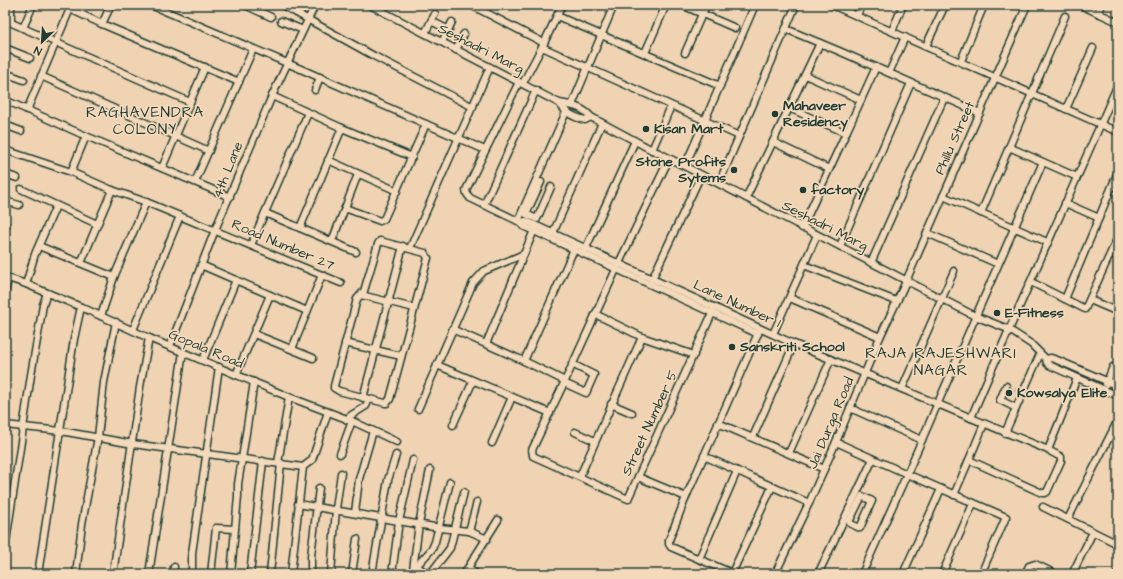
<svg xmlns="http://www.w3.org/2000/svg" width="1123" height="579" font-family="'Architects Daughter',sans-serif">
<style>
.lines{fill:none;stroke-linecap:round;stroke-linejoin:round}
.minor-tunnel{stroke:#c5b599;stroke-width:6;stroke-dasharray:6 3;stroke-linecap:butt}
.minor-casing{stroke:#1f3d34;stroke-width:9}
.minor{stroke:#f4d9bb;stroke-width:6}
.poi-dot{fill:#1f3d34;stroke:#f4d9bb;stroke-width:1.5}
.labels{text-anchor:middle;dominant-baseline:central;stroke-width:3.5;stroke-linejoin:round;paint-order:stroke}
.street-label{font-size:14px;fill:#1f3d34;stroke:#f4d9bb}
.poi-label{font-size:14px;font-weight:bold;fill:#1f3d34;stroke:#f4d9bb;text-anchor:start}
.neighbourhood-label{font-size:15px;letter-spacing:1px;fill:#1f3d34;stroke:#f4d9bb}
</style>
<rect width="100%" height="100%" fill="#efd3b2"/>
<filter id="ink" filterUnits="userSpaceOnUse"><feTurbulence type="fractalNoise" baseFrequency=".025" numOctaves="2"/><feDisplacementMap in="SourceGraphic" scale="8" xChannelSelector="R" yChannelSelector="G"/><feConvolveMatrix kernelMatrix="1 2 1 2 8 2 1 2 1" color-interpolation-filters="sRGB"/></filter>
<g filter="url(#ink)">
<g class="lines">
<!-- minor-tunnel -->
<path class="minor-tunnel" d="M 1006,386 L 1016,390"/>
<defs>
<g id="minor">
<path d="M 151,5 L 287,63 L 485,150"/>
<path d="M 245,5 L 271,17"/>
<path d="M 282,5 L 374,56 L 473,107"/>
<path d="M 370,5 L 559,103 C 571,105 583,107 591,117 L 652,150 L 659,153 L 975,316 L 1008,329 L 1031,344 L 1046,359 L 1047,363 L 1049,365 L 1118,396"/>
<path d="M 471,5 L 544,43"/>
<path d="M 682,5 L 735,28"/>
<path d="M 832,5 L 1118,132"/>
<path d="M 1080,5 L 1118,22"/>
<path d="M 1098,13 L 1101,5"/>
<path d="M 557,16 L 720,86"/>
<path d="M 857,16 L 861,5"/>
<path d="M 5,20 L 190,102"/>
<path d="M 281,21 L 303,30"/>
<path d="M 431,21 L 449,30"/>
<path d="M 11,22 L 11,5"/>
<path d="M 102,24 L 239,82"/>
<path d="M 23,28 L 33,5"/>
<path d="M 786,29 L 839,51 L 980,113"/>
<path d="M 892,31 L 903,5"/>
<path d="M 425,33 L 435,14"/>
<path d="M 442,42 L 452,22"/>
<path d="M 820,43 L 789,108 L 846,133 L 876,67"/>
<path d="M 926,46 L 945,5"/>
<path d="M 542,47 L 739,136"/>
<path d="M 5,48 L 30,58"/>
<path d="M 456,50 L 464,34"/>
<path d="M 645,53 L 666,5"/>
<path d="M 685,53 L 706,5"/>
<path d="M 961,61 L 984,5"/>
<path d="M 5,73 L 24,80"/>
<path d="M 889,73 L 905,37"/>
<path d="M 805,75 L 861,100"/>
<path d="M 41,76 L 209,151"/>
<path d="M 519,82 L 466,190 L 467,194 L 470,198 L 520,222 L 523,226 L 758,334"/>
<path d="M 523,83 L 544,43 L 562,5"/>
<path d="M 315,90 L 320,77"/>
<path d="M 272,96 L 342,128 L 412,157"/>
<path d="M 5,100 L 86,136 L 230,197"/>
<path d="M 559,103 C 566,113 573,117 585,120 L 591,117"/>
<path d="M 572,105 L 614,5"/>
<path d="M 1066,109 L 1093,48"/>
<path d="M 27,110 L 70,9 L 102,24 L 111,5"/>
<path d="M 5,125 L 21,131"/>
<path d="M 773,142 L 829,169"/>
<path d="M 5,150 L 71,172 L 112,190 L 146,202 L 341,283"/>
<path d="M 652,150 L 671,106"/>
<path d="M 669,159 L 619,263 L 565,381 L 532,450 L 533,456 L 628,499 L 715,307"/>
<path d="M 328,160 L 397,191"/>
<path d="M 1043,162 L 1077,177"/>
<path d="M 685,166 L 755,5"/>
<path d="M 162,168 L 205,67"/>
<path d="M 71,172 L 86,136"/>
<path d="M 5,174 L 17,178"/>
<path d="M 195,182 L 253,49"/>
<path d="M 541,182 L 526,214 L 537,219 L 551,187"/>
<path d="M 719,183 L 796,5"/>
<path d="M 21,189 L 97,224"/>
<path d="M 943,196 L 1047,242"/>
<path d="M 746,198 L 789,108"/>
<path d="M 5,201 L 19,205"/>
<path d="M 1065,203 L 1099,218"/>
<path d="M 484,205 L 536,90"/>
<path d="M 345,208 L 358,174"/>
<path d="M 265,213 L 356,252"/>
<path d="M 981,213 L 1065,16"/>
<path d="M 518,221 L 566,112"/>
<path d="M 520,222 L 526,221 L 794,344 L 1048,450 L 1061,457 L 1061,461 L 1047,492 L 1045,493 L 1042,493 L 969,460 L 984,424"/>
<path d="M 5,226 L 6,226"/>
<path d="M 300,228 L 342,128"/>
<path d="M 802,228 L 846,133"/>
<path d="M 553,233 L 602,123"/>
<path d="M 927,233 L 998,264"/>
<path d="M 332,241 L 345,208 L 380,221 L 384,219 L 426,124"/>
<path d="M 380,241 L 425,253 L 428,258 L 390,399 L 387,403 L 385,403 L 339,391 L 334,388 L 334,386 L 357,299 L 364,291 L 378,244 Z"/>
<path d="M 251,245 L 308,113"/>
<path d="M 39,246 L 114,277"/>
<path d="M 840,246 L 911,83"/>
<path d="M 410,248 L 490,67"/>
<path d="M 585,250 L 635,141"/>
<path d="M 81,263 L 112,190"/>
<path d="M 871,263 L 944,98"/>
<path d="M 201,265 L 307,311"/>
<path d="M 804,265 L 896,301"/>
<path d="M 5,277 L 26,284 L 81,307 L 149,338 L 289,397 L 352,421 L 397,442"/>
<path d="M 652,279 L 701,175"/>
<path d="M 1031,282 L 1085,309 L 1118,237"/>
<path d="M 26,284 L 35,254 L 56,206"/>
<path d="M 5,292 L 8,279"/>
<path d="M 361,295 L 414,308"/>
<path d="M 790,298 L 880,337"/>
<path d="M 1065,299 L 1118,172"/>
<path d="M 1090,300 L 1118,312"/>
<path d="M 101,316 L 114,277 L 146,202"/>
<path d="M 452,329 L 524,361 L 565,381"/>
<path d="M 133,330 L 180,216"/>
<path d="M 254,334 L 313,358"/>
<path d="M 773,334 L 817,235"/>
<path d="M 642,337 L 694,355"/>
<path d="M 345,343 L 401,356"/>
<path d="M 486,344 L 535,228"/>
<path d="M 170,346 L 215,230 L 272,96 L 315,5"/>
<path d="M 292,349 L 322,275"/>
<path d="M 1046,359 L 1051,358 L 1057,360 L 1118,386"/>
<path d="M 203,360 L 236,280"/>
<path d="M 524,361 L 575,247"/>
<path d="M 437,365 L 550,413"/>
<path d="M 236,375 L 270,295"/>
<path d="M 564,383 L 586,393 L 594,375 L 572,364"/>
<path d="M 1106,384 L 1113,367"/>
<path d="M 1006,386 L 1000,400 L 1016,408"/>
<path d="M 902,389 L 954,271"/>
<path d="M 363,398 L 403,246"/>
<path d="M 611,404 L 632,413"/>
<path d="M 850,408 L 922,440"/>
<path d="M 418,409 L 473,283 L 484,271 L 524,254"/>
<path d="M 971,418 C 1018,306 1070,196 1118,84"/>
<path d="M 347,420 L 350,416 L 366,406 L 369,399"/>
<path d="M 718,423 L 824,469"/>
<path d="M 5,425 L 61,431 L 133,444 L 303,467"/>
<path d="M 453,425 L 473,381"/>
<path d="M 575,432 L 595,441"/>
<path d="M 1005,433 L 1040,354"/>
<path d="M 753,437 L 794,344"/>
<path d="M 836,442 L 907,474 L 1006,517 L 981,574"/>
<path d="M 492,443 L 512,397"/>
<path d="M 1048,450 L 1077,378"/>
<path d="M 789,453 L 831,359"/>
<path d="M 340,454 L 352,421"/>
<path d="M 704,456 L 809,503"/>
<path d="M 278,463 L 289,397"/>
<path d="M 580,476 L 642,337 L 595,314"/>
<path d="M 638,477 L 686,497"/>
<path d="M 954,495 L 969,460"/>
<path d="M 862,496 L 872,501 L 860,528 L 851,524 L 849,522 Z"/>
<path d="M 298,504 L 440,528 L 469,531 L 487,539"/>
<path d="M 1043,507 L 1118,544"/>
<path d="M 355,513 L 359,479 L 373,431"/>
<path d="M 1068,519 L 1118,420"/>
<path d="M 469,531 L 477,502"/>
<path d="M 5,548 L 31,375 L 43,305 L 47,293"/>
<path d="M 699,559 L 737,471"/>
<path d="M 417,566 L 427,574"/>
<path d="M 469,568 L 476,574"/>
<path d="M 413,570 L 419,524 L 430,470"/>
<path d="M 732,573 L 772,487"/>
<path d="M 38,574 L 74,339 L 81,307"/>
<path d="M 76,574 L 82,524 L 98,437 L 104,382 L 116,322"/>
<path d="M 113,574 L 140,387 L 149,338"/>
<path d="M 149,574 L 183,352"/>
<path d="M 173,574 L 174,567"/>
<path d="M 192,574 L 192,553 L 219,367"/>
<path d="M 211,574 L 216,528 L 235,529"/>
<path d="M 231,574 L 238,496 L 238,484 L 254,382"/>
<path d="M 250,574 L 263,461"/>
<path d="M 270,574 L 281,463"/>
<path d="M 291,574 L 303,467 L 312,460 L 328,412"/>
<path d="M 311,574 L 311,556 L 319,488"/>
<path d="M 331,574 L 336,509 L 341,473"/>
<path d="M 352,574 L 357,539"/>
<path d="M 372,574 L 388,480 L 396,455"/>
<path d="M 392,574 L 399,521 L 413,460"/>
<path d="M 409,574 L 432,549 L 435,542 L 450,482"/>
<path d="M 430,574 L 450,548 L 464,492"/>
<path d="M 464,574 L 498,520"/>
<path d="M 734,574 L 671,547 L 669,544 L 669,540 L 686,497 L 759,331"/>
<path d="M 775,574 L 809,503 L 836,442 L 880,337 L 903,288 L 1027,5"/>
<path d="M 818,574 L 873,459"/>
<path d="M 862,574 L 907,474 L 1043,162 L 1009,147"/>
<path d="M 903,574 L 941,489"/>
<path d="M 942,574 L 973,504"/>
<path d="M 1025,574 L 1029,566 L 1035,564 L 1056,574"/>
<path d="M 1072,574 L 1093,532"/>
<path d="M 1117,574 L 1118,572"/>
</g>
</defs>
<!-- minor casing -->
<use href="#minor" class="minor-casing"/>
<!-- minor -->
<use href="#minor" class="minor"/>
</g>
</g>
<!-- markers -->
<g class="poi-dot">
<circle cx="775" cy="114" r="4"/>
<circle cx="646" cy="129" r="4"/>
<circle cx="734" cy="170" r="4"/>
<circle cx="803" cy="190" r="4"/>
<circle cx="997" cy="313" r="4"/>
<circle cx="732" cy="347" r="4"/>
<circle cx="1009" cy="393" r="4"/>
</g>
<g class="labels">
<!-- street labels -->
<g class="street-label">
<text transform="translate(481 49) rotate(27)">Seshadri Marg</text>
<text transform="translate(955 138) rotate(-66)">Phillu Street</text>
<text transform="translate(228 170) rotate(-68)">4th Lane</text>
<text transform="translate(825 226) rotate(27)">Seshadri Marg</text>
<text transform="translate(283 245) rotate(23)">Road Number 27</text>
<text transform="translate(737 304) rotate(25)">Lane Number 1</text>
<text transform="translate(206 349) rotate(23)">Gopala Road</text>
<text transform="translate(650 423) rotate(-65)">Street Number 5</text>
<text transform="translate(831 423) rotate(-67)">Jai Durga Road</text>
</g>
<!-- poi labels -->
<g class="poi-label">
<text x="783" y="106">Mahaveer<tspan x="783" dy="16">Residency</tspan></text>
<text x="654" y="129">Kisan Mart</text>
<text x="726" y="162" text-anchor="end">Stone Profits<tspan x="726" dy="16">Sytems</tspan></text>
<text x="811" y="190">factory</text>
<text x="1005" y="313">E-Fitness</text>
<text x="740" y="347">Sanskriti School</text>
<text x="1017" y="393">Kowsalya Elite</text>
</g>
<!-- neighbourhood labels -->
<g class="neighbourhood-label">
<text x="145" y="112">RAGHAVENDRA<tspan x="145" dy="17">COLONY</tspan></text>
<text x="941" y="353">RAJA RAJESHWARI<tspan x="941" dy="17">NAGAR</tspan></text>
</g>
</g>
<!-- margin -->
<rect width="1123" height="579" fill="none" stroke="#f4d9bb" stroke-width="20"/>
<rect x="10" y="10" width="1103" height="559" fill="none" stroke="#1f3d34" stroke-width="1.5" filter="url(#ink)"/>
<!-- north arrow -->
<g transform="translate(42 42) rotate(205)" stroke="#f4d9bb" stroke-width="3" paint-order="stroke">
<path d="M0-3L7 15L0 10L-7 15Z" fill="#1f3d34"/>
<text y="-6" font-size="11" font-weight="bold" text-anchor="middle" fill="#1f3d34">N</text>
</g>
</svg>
